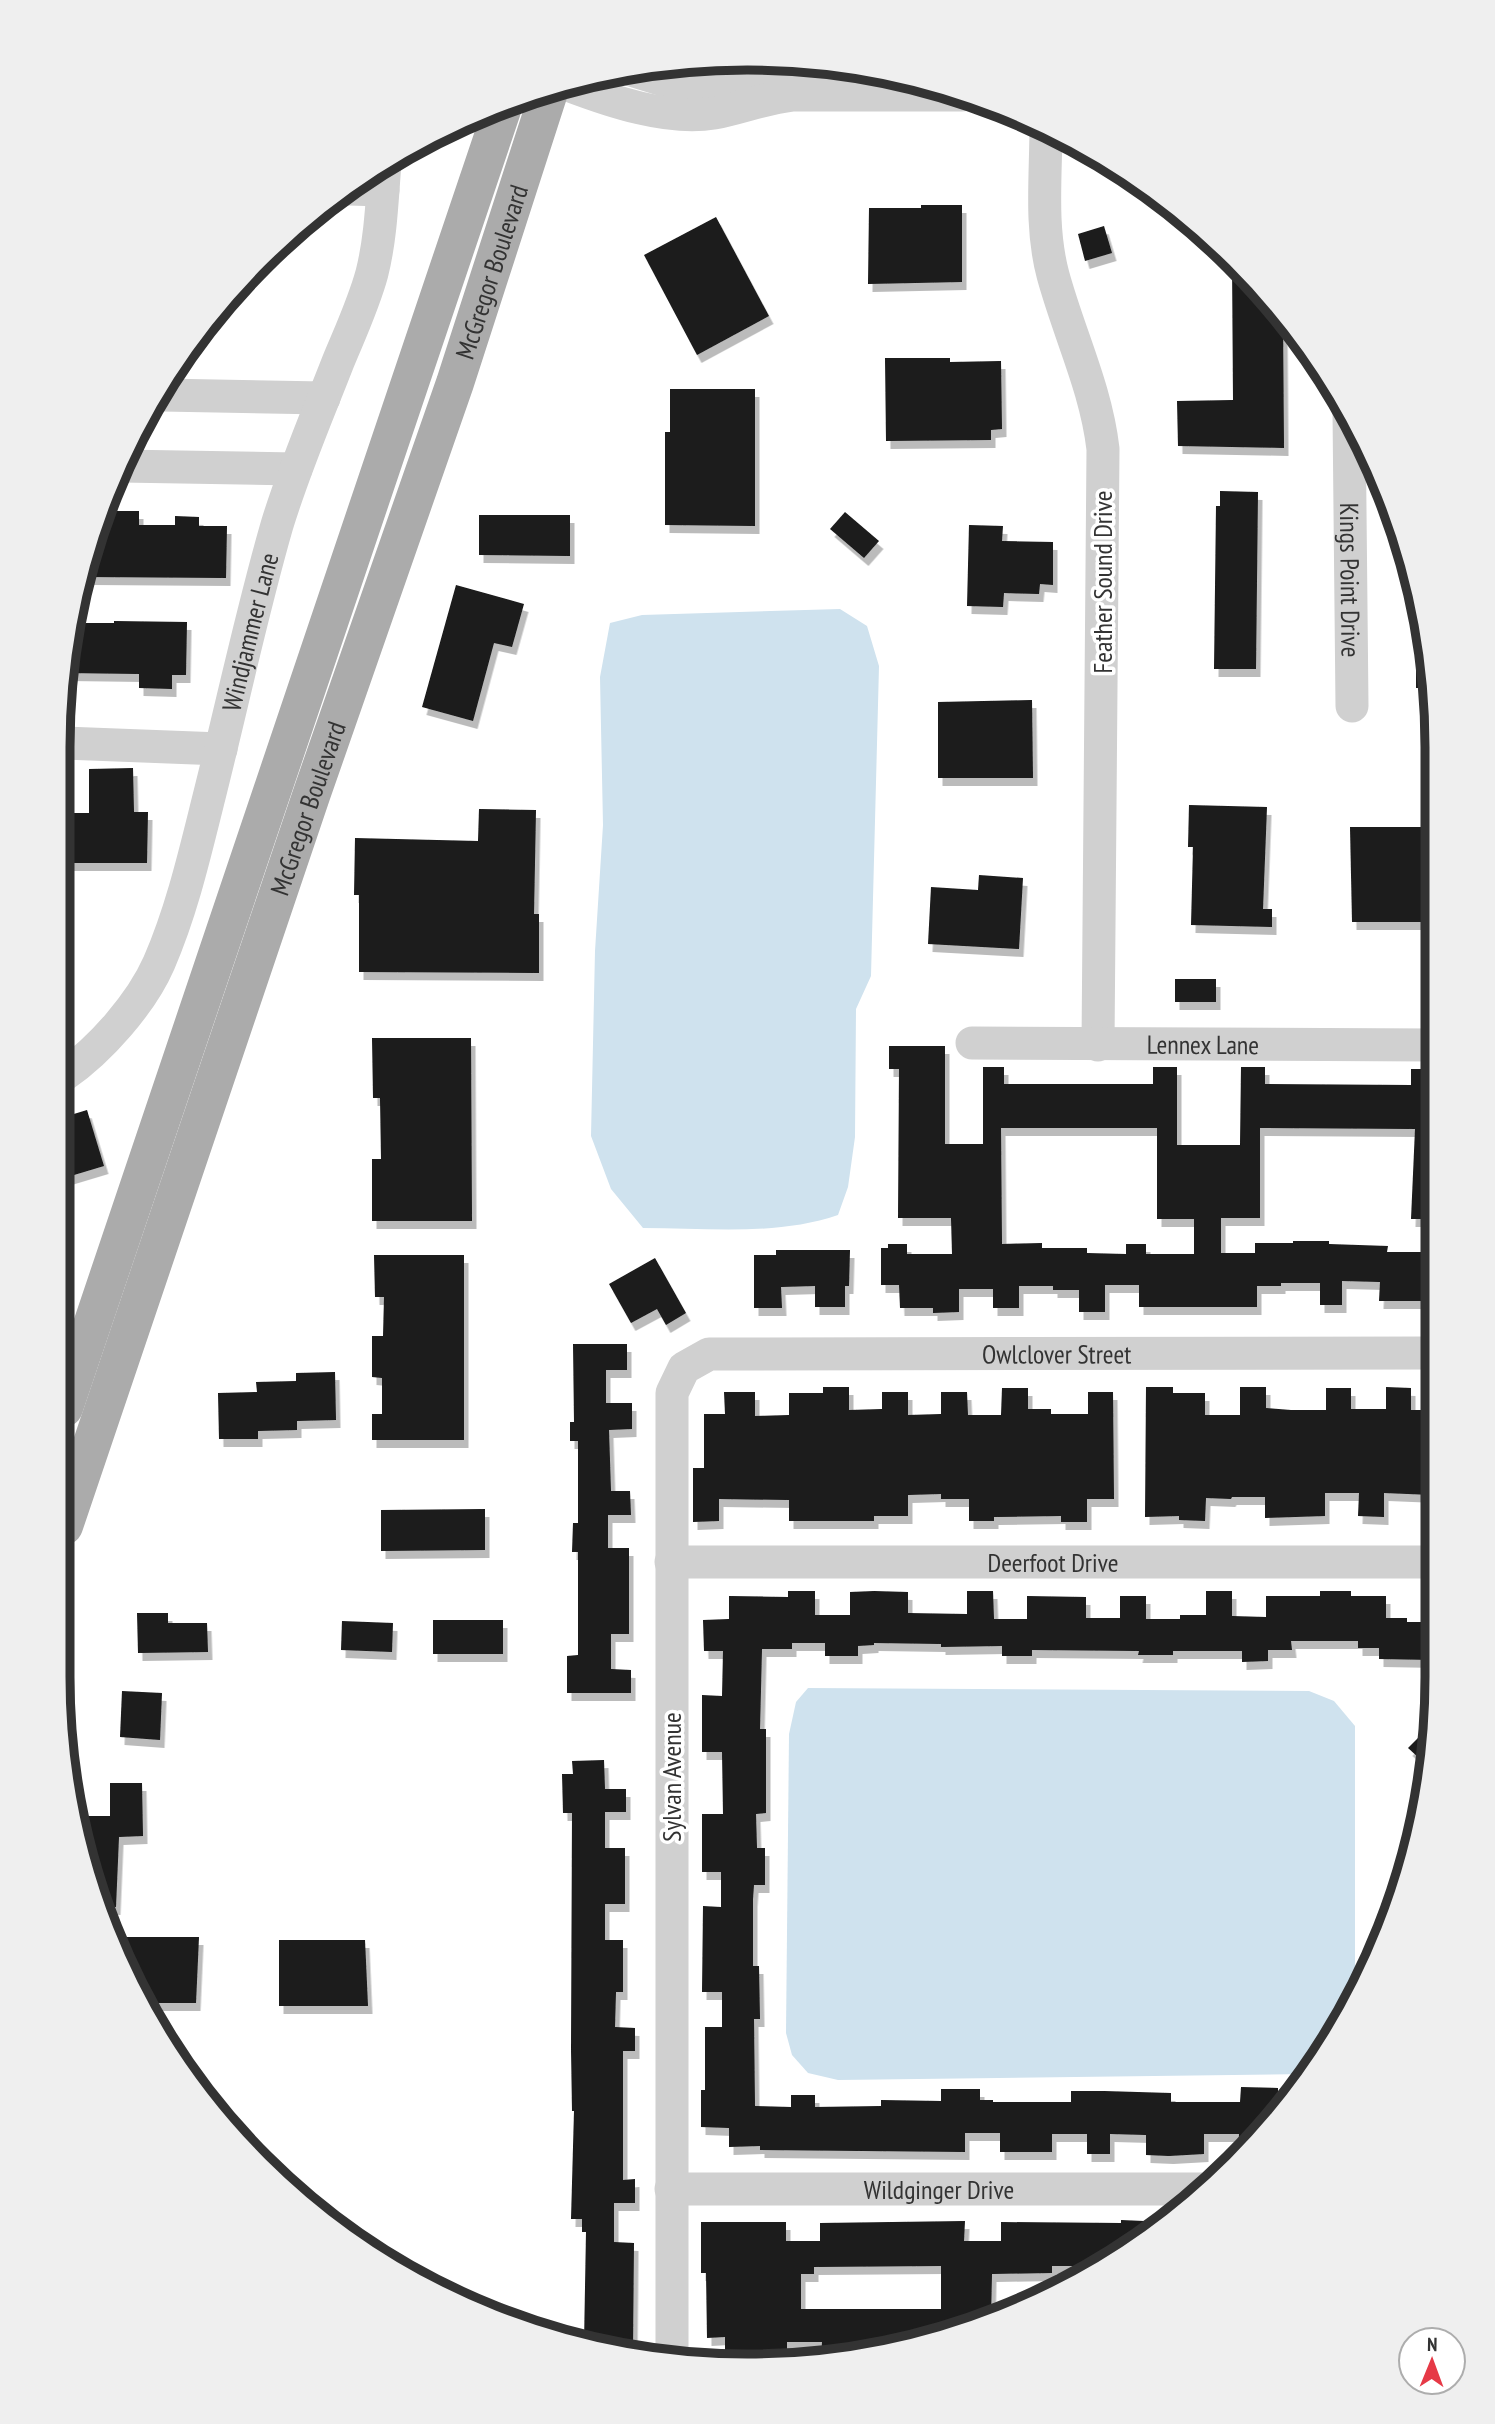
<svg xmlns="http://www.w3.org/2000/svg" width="1495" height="2424" font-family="'PT Sans Narrow',sans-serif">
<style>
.water{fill:#cfe2ee}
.building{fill:#1a1a1a;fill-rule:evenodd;filter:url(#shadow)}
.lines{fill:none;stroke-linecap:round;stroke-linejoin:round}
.minor{stroke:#d0d0d0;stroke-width:33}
.major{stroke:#ababab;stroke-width:38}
.labels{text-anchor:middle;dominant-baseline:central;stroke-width:7;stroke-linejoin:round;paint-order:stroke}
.street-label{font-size:26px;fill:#333;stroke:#fff}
.rim{fill:none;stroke:#333;stroke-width:9}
</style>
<defs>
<filter id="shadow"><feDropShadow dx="4.5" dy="8" stdDeviation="0" flood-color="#0004"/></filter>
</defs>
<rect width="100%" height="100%" fill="#fff"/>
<!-- water -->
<g class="water">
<path d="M 840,609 L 867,626 L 879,666 L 871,976 L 856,1009 L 855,1137 L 848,1187 L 838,1215 C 777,1236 708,1228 643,1228 L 611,1189 L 591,1136 L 595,951 L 603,825 L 600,677 L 610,623 L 642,615 Z"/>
<path d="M 808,1688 L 1309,1691 L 1334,1701 L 1355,1726 L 1355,1992 L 1307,2074 L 838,2080 L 808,2073 L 792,2055 L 786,2033 L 789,1734 L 796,1702 Z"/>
</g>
<!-- building -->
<g class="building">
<path d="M 921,205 L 962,205 L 962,282 L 868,284 L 869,208 L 921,208 Z"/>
<path d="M 716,217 L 769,316 L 697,355 L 644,255 Z"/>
<path d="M 1104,226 L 1112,253 L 1085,261 L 1078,234 Z"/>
<path d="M 1232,261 L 1266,293 L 1283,317 L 1284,448 L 1178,446 L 1177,401 L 1233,400 Z"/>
<path d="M 885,358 L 950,358 L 950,362 L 1001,361 L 1002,429 L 991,430 L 991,440 L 886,441 Z"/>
<path d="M 670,389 L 755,389 L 755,526 L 665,525 L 665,432 L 670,432 Z"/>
<path d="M 1220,491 L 1258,492 L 1256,669 L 1214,669 L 1216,506 L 1220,506 Z"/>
<path d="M 112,511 L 139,511 L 139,525 L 175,525 L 175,516 L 199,517 L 199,526 L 227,526 L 226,578 L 88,577 L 88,567 L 102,515 L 112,515 Z"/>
<path d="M 845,512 L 879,541 L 864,558 L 830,529 Z"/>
<path d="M 479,515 L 570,515 L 570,556 L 479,555 Z"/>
<path d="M 969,525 L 1003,526 L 1002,541 L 1053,542 L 1053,585 L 1040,584 L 1039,594 L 1004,593 L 1003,607 L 967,606 Z"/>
<path d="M 456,585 L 524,604 L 512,647 L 494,643 L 473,721 L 422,707 Z"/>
<path d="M 114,621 L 187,622 L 186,675 L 172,675 L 172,689 L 139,688 L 139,674 L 64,673 L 64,658 L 73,623 L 114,623 Z"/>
<path d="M 1425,638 L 1433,688 L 1416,688 L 1416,639 Z"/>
<path d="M 1032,700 L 1033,778 L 938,778 L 938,702 Z"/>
<path d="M 133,768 L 134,812 L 148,812 L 147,863 L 64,863 L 64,813 L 89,813 L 89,769 Z"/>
<path d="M 1189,805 L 1267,807 L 1263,909 L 1272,909 L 1272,927 L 1191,925 L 1193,847 L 1188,847 Z"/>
<path d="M 479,809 L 536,810 L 534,914 L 539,914 L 539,973 L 359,972 L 359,895 L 354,895 L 355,838 L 478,841 Z"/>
<path d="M 1350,827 L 1430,827 L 1430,922 L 1352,922 Z"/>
<path d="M 979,875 L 1023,878 L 1019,949 L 928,944 L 931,887 L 978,890 Z"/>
<rect x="1175" y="979" width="41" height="23"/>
<path d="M 372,1038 L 471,1038 L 472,1221 L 372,1221 L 372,1159 L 381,1159 L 380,1098 L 373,1098 Z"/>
<path d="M 889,1046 L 945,1046 L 945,1144 L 983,1144 L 983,1067 L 1004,1067 L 1004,1084 L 1153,1084 L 1153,1067 L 1177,1067 L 1177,1145 L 1240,1145 L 1241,1067 L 1265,1067 L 1265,1084 L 1411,1085 L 1411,1069 L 1434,1069 L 1434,1219 L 1411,1219 L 1415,1129 L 1260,1128 L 1260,1218 L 1221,1218 L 1221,1253 L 1255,1253 L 1255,1243 L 1293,1243 L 1293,1241 L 1329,1241 L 1329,1244 L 1388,1246 L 1387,1252 L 1433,1252 L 1433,1301 L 1379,1301 L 1380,1282 L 1342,1281 L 1342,1305 L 1320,1305 L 1320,1283 L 1281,1283 L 1281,1286 L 1257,1286 L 1257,1307 L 1139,1307 L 1139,1285 L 1105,1285 L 1105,1312 L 1079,1312 L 1079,1290 L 1053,1290 L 1053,1286 L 1019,1286 L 1019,1308 L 993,1308 L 993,1289 L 959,1289 L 959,1312 L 933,1313 L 933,1308 L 900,1308 L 899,1285 L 881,1285 L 881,1248 L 888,1248 L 888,1244 L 907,1244 L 907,1254 L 952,1254 L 951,1218 L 898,1218 L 899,1069 L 889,1069 ZM 1001,1128 L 1157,1128 L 1157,1219 L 1194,1219 L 1194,1254 L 1146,1254 L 1146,1244 L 1126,1244 L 1126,1254 L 1087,1253 L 1087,1248 L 1042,1248 L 1042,1243 L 1002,1244 Z"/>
<path d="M 87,1110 L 104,1166 L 64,1178 L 64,1117 Z"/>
<path d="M 776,1250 L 850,1250 L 849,1286 L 845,1286 L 845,1307 L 815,1307 L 815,1286 L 781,1287 L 782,1308 L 754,1308 L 754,1255 L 776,1255 Z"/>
<path d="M 374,1255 L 464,1255 L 464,1440 L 372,1440 L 372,1414 L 382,1414 L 382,1378 L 372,1377 L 372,1336 L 383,1336 L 384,1297 L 375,1297 Z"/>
<path d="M 655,1258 L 686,1313 L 666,1325 L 657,1309 L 631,1323 L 609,1284 Z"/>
<path d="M 573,1344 L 627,1344 L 627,1370 L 606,1370 L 606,1403 L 632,1403 L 632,1429 L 609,1430 L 611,1491 L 630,1491 L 631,1515 L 608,1515 L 608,1548 L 629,1548 L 629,1634 L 611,1634 L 611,1669 L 631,1670 L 631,1693 L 567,1693 L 567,1656 L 578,1655 L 578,1552 L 572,1552 L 573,1523 L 578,1523 L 578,1441 L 570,1441 L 570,1422 L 574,1422 Z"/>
<path d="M 335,1372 L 336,1420 L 297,1421 L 297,1430 L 258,1431 L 258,1439 L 219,1439 L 218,1393 L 257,1392 L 256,1382 L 296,1381 L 296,1373 Z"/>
<path d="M 823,1387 L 849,1387 L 849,1410 L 882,1409 L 882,1392 L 908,1392 L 908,1415 L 941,1414 L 941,1392 L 967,1392 L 968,1415 L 1001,1415 L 1002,1388 L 1028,1388 L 1028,1409 L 1051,1409 L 1051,1414 L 1088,1414 L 1088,1392 L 1113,1392 L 1114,1499 L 1087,1499 L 1087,1522 L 1061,1522 L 1061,1516 L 994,1517 L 994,1521 L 969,1521 L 969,1499 L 941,1499 L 941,1494 L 908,1495 L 908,1516 L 874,1516 L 874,1521 L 789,1521 L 789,1500 L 719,1499 L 719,1521 L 693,1522 L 693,1468 L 704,1468 L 704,1414 L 725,1414 L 724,1392 L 755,1392 L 755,1416 L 789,1415 L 789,1393 L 823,1393 Z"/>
<path d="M 1146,1387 L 1173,1387 L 1173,1393 L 1205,1393 L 1205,1415 L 1240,1415 L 1240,1387 L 1266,1387 L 1266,1408 L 1291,1410 L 1326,1410 L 1326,1388 L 1351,1388 L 1351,1409 L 1386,1409 L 1386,1387 L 1411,1388 L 1411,1410 L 1433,1410 L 1432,1495 L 1384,1493 L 1384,1517 L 1358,1516 L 1359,1493 L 1325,1493 L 1325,1516 L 1265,1518 L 1265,1497 L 1232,1497 L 1231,1499 L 1206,1498 L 1205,1521 L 1179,1520 L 1179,1516 L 1145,1517 Z"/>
<path d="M 485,1509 L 485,1550 L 381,1551 L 381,1510 Z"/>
<path d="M 788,1591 L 815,1591 L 815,1615 L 850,1615 L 850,1592 L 874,1591 L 908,1592 L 908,1613 L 967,1614 L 967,1591 L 993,1591 L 994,1619 L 1027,1619 L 1027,1596 L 1086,1597 L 1086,1618 L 1120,1618 L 1120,1596 L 1146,1596 L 1146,1619 L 1180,1619 L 1180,1615 L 1206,1615 L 1206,1591 L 1232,1591 L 1232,1616 L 1266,1617 L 1266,1596 L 1320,1596 L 1320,1591 L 1351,1591 L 1351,1596 L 1386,1596 L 1386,1618 L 1407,1618 L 1407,1622 L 1432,1622 L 1432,1660 L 1379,1659 L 1379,1648 L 1358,1648 L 1358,1641 L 1291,1641 L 1292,1650 L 1268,1650 L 1268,1661 L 1242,1662 L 1242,1651 L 1173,1651 L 1173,1655 L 1138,1655 L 1139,1651 L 1032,1650 L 1032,1656 L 1002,1656 L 1002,1646 L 941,1647 L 941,1644 L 874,1643 L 874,1645 L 858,1646 L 858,1656 L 825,1656 L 825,1643 L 792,1643 L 792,1649 L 762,1649 L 760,1729 L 766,1729 L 766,1813 L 756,1814 L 757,1848 L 765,1848 L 765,1885 L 754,1885 L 753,1899 L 753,1966 L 759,1966 L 760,2019 L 754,2019 L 755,2106 L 791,2107 L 791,2095 L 815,2095 L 815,2107 L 881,2106 L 881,2100 L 941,2101 L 941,2089 L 980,2089 L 980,2100 L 993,2100 L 993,2102 L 1071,2102 L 1071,2091 L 1104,2091 L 1171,2093 L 1171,2102 L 1240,2102 L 1241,2087 L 1278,2088 L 1278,2099 L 1292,2100 L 1238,2161 L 1239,2134 L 1204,2134 L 1204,2154 L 1169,2156 L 1146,2155 L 1146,2135 L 1110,2134 L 1110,2154 L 1087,2154 L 1087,2134 L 1052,2134 L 1052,2152 L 1000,2152 L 1000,2133 L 965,2133 L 965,2152 L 760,2150 L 760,2146 L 729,2147 L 729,2128 L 701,2127 L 701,2090 L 705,2090 L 705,2027 L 722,2027 L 722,1992 L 702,1992 L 703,1906 L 721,1907 L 721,1872 L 702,1872 L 702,1814 L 723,1814 L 722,1752 L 702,1752 L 702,1695 L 722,1696 L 723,1651 L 704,1651 L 703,1620 L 729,1619 L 729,1596 L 788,1597 Z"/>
<path d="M 137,1613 L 168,1613 L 168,1623 L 207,1623 L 208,1652 L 138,1653 Z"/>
<rect x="433" y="1620" width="70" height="34"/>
<path d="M 342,1621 L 393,1623 L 392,1652 L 341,1650 Z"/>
<path d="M 122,1691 L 162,1693 L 160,1740 L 120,1737 Z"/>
<path d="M 1432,1724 L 1431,1766 L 1431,1769 L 1408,1748 Z"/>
<path d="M 604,1760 L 605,1789 L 626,1789 L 626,1812 L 605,1812 L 605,1848 L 625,1848 L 625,1904 L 605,1904 L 605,1940 L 623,1940 L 623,1992 L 616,1992 L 615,2027 L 635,2028 L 635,2051 L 623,2051 L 623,2180 L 635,2179 L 635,2203 L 614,2203 L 614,2242 L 634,2243 L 633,2349 L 610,2349 L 584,2343 L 586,2232 L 582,2232 L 582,2219 L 571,2219 L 574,2111 L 572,2111 L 571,2049 L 572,1813 L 563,1813 L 562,1774 L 573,1774 L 572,1761 Z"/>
<path d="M 110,1783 L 142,1783 L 143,1836 L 119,1837 L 116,1907 L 98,1906 L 86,1863 L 86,1816 L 110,1816 Z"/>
<path d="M 122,1937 L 199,1937 L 196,2003 L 142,2003 L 122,1966 Z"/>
<path d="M 279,1940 L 365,1940 L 368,2006 L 279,2006 Z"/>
<path d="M 1121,2220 L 1144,2221 L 1144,2239 L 1131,2250 L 1098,2266 L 1052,2266 L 1052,2273 L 992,2274 L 991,2319 L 969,2330 L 839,2360 L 821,2360 L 822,2342 L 787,2342 L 787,2361 L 725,2362 L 725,2337 L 707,2338 L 706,2273 L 701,2273 L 701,2222 L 786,2222 L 786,2241 L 820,2241 L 820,2223 L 965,2221 L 964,2241 L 1001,2241 L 1001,2222 L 1121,2223 ZM 941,2266 L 941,2309 L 801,2309 L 801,2274 L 814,2274 L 814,2267 Z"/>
</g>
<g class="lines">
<!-- minor -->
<g class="minor">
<path d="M 631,70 L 673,83 L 696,84 L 746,74 L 842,67"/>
<path d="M 568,85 C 610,101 669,121 714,113 C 741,108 765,98 792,95 L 962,95"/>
<path d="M 1046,126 C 1046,175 1040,227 1053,275 C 1069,334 1096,388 1103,449 L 1098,1045"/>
<path d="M 349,189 L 383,190"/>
<path d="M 162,395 L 324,398"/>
<path id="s1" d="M 1349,412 L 1352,706"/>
<path d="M 121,466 L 296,469"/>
<path d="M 64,743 L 221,749"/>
<path id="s2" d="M 972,1043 L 1434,1045"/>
<path id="s3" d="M 64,1075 C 100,1050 141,1004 159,963 C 182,910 195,853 209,797 C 232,706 251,615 277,525 C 294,469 317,416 338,362 C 350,333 364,303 372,273 C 381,237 382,199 385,163"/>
<path id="s4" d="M 671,1562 L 1432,1562"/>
<path id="s5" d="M 671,2189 L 1205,2189"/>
<path id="s6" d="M 672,2361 L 672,1393 L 684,1368 L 709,1354 L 1433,1353"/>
</g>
<!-- major -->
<g class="major">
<path d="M 64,1408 L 504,104"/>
<path id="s7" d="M 64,1526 L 312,793 L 455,383 L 550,89"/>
</g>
</g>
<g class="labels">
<!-- street labels -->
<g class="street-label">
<text stroke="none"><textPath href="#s7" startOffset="1325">McGregor Boulevard</textPath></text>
<text stroke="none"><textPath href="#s1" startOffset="168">Kings Point Drive</textPath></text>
<text transform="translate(1102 582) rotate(-90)">Feather Sound Drive</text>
<text stroke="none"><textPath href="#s3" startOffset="492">Windjammer Lane</textPath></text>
<text stroke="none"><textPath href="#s7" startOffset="758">McGregor Boulevard</textPath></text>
<text stroke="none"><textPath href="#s2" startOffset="231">Lennex Lane</textPath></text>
<text stroke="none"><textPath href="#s6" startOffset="1372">Owlclover Street</textPath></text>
<text stroke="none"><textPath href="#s4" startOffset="382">Deerfoot Drive</textPath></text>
<text transform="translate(671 1777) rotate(-90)">Sylvan Avenue</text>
<text stroke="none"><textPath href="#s5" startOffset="268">Wildginger Drive</textPath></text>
</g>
</g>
<!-- crop -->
<path d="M0 0H1495V2424H0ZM747 70H748A677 677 0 0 1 1425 747V1677A677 677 0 0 1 748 2354H747A677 677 0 0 1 70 1677V747A677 677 0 0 1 747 70Z" fill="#efefef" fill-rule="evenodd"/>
<path class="rim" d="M747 70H748A677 677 0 0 1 1425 747V1677A677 677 0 0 1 748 2354H747A677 677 0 0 1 70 1677V747A677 677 0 0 1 747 70Z"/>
<!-- north arrow -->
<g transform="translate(1432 2361) rotate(1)"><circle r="33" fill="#ffffff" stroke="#adadad" stroke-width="2"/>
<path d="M0-5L12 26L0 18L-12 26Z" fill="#e63946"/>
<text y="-10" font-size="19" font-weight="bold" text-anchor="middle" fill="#333333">N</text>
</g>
</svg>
